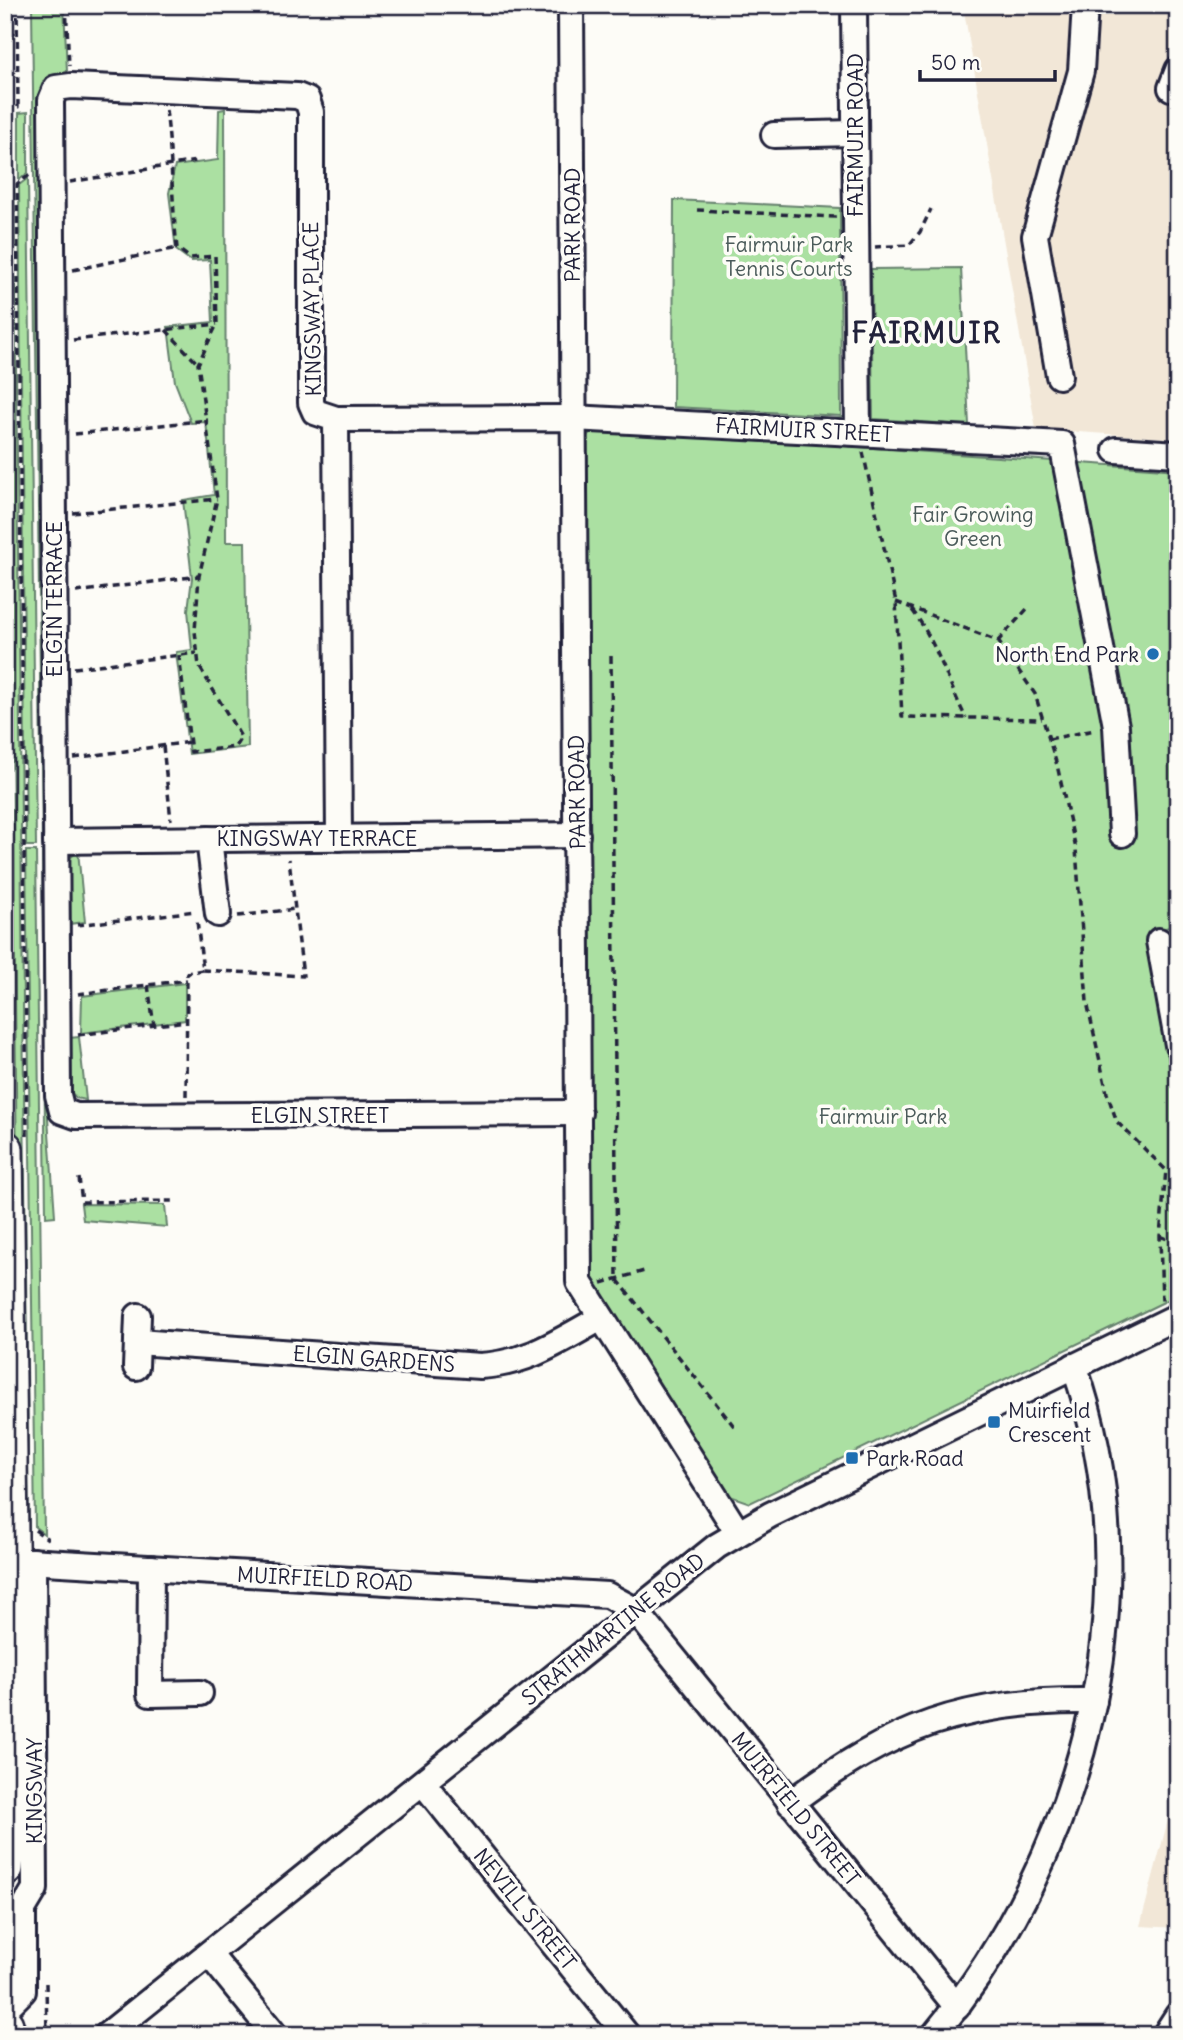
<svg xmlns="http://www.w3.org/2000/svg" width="1183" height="2040" font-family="Delius,sans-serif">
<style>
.built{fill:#f2e7d7}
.green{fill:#abe0a2;stroke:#66816e;stroke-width:2}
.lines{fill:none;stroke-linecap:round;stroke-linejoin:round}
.minor-casing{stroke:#22223b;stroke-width:30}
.highway-casing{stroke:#22223b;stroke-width:40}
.path{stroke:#22223b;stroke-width:3.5;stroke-dasharray:7 5;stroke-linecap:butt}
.minor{stroke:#fdfcf7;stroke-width:24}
.highway{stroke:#fdfcf7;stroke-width:35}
.poi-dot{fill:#1f6fb2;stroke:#fdfcf7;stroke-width:2.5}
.labels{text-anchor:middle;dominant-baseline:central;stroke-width:7;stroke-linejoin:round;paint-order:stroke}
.street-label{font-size:21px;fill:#22223b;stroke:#fdfcf7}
.park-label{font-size:21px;fill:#4b5b5a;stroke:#fdfcf7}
.poi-label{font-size:21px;fill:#22223b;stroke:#fdfcf7;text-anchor:start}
.district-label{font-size:28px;font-weight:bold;letter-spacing:2px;fill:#22223b;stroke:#fdfcf7}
</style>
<rect width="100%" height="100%" fill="#fdfcf7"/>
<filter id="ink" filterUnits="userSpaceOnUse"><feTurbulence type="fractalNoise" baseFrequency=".0143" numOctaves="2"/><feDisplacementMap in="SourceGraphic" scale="14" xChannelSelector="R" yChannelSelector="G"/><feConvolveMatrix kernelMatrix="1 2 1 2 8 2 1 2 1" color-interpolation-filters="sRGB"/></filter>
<g filter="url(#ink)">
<!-- built -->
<g class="built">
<path d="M 963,5 L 1178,5 L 1178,439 L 1036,429 Z"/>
<path d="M 1178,1782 L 1178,1928 L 1140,1926 Z"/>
</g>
<!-- green -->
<g class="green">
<path d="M 32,5 L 64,5 L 67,72 L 51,76 L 44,84 L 48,846 L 42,846 Z"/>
<path d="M 225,109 L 226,542 L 245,542 L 248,747 L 189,754 L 176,652 L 192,650 L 188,610 L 192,578 L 183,500 L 214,495 L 206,422 L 191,423 L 175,382 L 168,327 L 213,322 L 210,260 L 191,261 L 176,250 L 169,193 L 175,166 L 218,160 L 219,110 Z"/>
<path d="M 28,112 L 28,173 L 19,180 L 19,113 Z"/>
<path d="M 28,178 L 36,846 L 26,846 L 19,185 Z"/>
<path d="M 6,189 L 14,189 L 29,1542 L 21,1535 Z"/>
<path d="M 674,200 L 840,208 L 841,416 L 673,407 Z"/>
<path d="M 961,268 L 969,425 L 873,419 L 871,269 Z"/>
<path d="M 594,428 L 1178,470 L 1178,910 L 1168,912 L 1170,927 L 1165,928 L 1166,935 L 1147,940 L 1178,1112 L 1178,1295 L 750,1503 L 730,1496 L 592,1280 L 587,436 Z"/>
<path d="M 26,851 L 36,851 L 44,1534 L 35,1527 Z"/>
<path d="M 42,851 L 49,851 L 48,1118 L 55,1216 L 46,1217 Z"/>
<path d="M 78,851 L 85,922 L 68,924 L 69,859 Z"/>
<path d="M 185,983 L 185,1020 L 81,1033 L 82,996 Z"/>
<path d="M 79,1037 L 86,1100 L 76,1098 L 70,1091 L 69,1038 Z"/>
<path d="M 81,1204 L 165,1205 L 167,1227 L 83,1220 Z"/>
</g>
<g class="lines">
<defs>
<g id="minor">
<path d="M 571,5 L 579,1282 L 738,1533"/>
<path d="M 854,5 L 858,433"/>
<path d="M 1171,88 L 1178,70"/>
<path d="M 774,135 L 854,133"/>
<path d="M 1059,376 L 1035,236 L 1081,71 L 1085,5"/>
<path d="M 336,419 L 573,418 L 1062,444 L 1116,726 L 1122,834"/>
<path d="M 1116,450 L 1178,454"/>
<path d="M 339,838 L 336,419 L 315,412 L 311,403 L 311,112 L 307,100 L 297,96 L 71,86 L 56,88 L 51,100 L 58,1095 L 62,1111 L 76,1116 L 579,1113"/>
<path d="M 209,839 L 218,914"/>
<path d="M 56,841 L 577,835"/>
<path d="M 1159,941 L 1178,1045"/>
<path d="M 137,1342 L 480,1366 C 529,1363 559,1341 601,1318"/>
<path d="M 136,1367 L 138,1316"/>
<path d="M 11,1560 L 607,1595 L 635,1610 L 957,2007"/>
<path d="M 151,1568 L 150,1694 L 200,1693"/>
<path d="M 423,1783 L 627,2035"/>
<path d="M 790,1803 C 892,1726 966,1699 1094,1701"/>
<path d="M 209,1954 L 275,2035"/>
<path d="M 5,2009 L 23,1991 L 23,1909 L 35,1889 L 33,1561"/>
<path d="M 107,2035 L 717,1546 L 770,1515 L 1178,1316"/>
<path d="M 934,2035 C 1084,1854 1154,1592 1074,1366"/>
<path d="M 1165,2035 L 1178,2015"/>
</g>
<g id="highway">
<path d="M 5,1149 L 13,1770 L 5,1868"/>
<path d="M 5,2025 L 8,2035"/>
</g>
</defs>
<!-- minor casing -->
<use href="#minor" class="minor-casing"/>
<!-- highway casing -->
<use href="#highway" class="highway-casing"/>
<!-- path -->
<g class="path">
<path d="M 11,5 L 12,107 L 18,107 L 17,5"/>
<path d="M 66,5 L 69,66"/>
<path d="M 166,110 C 172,156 172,202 177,248 L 190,258 L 215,256 L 217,324 L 198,364 L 217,499 L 199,576 L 195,631 L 199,666 L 241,737 L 235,747 L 191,752 L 179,655"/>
<path d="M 70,182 L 196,161"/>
<path d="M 697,210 L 836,217"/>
<path d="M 875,247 L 909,245 L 920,232 L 931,209"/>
<path d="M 73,270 L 177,248"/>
<path d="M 166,330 L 198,364"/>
<path d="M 73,340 L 217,324"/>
<path d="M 75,434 L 208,420"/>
<path d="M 863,452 L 896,602 L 902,717 L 1042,719"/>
<path d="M 73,513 L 217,499"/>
<path d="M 76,592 L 199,576"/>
<path d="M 896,602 L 998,641 L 1035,694 L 1057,765 L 1076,849 L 1087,1002 L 1107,1093 L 1117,1122 L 1166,1170 L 1160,1236 L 1162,1303"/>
<path d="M 912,610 C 936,641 948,683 966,718"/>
<path d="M 998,641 L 1027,609"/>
<path d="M 611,656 L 617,1279 L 737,1430"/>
<path d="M 74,668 L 197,653"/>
<path d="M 1049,739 L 1095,730"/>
<path d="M 163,746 L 171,820"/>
<path d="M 74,758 L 190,742"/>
<path d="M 238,916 L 295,909"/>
<path d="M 77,925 L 196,911"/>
<path d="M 203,970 L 303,976 L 289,859"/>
<path d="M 148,985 L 154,1026"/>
<path d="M 78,994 L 187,980"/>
<path d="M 78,1035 L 187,1021"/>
<path d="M 186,1096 L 187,973 L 203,970 L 197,921"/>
<path d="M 27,1136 L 17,184 L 31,174"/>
<path d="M 79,1178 L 82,1202 L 173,1201"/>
<path d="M 1160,1236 L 1178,1243"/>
<path d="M 602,1283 L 648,1270"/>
<path d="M 35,1530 L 48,1539"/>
<path d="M 46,1983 L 47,2035"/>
</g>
<!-- minor -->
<use href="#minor" class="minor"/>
<!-- highway -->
<use href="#highway" class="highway"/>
</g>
</g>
<!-- markers -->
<g class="poi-dot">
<circle cx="1153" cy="654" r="7"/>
<rect x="987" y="1415" width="14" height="14" rx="3.5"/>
<rect x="845" y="1451" width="14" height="14" rx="3.5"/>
</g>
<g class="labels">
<!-- street labels -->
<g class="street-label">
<text transform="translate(855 135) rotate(-90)">FAIRMUIR ROAD</text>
<text transform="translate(572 225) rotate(-90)">PARK ROAD</text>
<text transform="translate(312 309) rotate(-91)">KINGSWAY PLACE</text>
<text transform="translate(804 430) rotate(3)">FAIRMUIR STREET</text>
<text transform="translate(54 599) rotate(-90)">ELGIN TERRACE</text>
<text transform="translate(577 792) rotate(-91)">PARK ROAD</text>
<text x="317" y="838">KINGSWAY TERRACE</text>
<text x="320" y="1115">ELGIN STREET</text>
<text transform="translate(374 1359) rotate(4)">ELGIN GARDENS</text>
<text transform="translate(325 1579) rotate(3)">MUIRFIELD ROAD</text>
<text transform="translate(613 1629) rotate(-39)">STRATHMARTINE ROAD</text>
<text transform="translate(34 1791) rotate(-90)">KINGSWAY</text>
<text transform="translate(796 1809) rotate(51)">MUIRFIELD STREET</text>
<text transform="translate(525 1909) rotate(51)">NEVILL STREET</text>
</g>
<!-- park labels -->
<g class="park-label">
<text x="789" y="244">Fairmuir Park<tspan x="789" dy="24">Tennis Courts</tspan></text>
<text x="973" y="514">Fair Growing<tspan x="973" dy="24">Green</tspan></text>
<text x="883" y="1116">Fairmuir Park</text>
</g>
<!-- poi labels -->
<g class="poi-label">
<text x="1139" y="654" text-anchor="end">North End Park</text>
<text x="1008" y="1410">Muirfield<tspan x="1008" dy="24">Crescent</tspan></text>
<text x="866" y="1458">Park Road</text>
</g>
<!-- district labels -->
<g class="district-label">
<text x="927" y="333">FAIRMUIR</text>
</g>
</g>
<!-- margin -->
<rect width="1183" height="2040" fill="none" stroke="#fdfcf7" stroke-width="28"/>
<rect x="14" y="14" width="1155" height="2012" fill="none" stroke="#22223b" stroke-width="2.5" filter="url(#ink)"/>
<!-- scale -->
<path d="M920 70v10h135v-10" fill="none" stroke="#22223b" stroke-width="3.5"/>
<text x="931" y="70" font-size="21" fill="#22223b" stroke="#fdfcf7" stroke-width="5" paint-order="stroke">50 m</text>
</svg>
